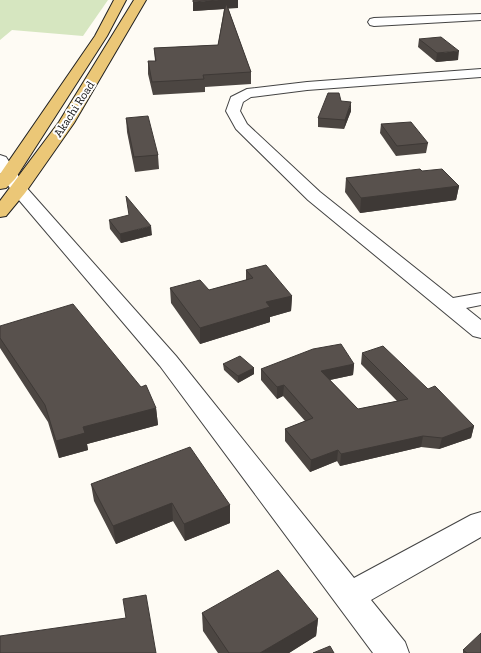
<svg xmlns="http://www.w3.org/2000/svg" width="481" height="653" font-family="'Zilla Slab',serif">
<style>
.green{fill:#d6e6c0}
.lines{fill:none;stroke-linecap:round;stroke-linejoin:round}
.minor-casing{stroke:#434343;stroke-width:2}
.major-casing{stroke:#212121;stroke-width:2}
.minor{fill:#fff;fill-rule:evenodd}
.major{fill:#ebc777;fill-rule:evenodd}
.wall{fill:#4c4642}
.shaded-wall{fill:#3e3936}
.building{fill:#58514d;stroke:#3e3936}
.labels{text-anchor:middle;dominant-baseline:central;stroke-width:4;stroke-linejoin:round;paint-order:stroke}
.far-street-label{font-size:12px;fill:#101010;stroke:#fff}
</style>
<rect width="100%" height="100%" fill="#fefbf4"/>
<!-- green -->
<path class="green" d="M 0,0 L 108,0 L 83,36 L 12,30 L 0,40 Z"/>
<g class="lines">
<defs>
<g id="minor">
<path d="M 481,14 L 481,20 L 374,26 L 370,25 L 368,22 L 370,19 L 374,18 Z"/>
<path d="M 481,69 L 481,77 L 307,90 L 251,97 L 243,102 L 240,111 L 247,124 L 320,192 L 453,298 L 481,293 L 481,305 L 466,308 L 481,320 L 481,338 L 473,336 L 308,200 L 236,129 L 226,111 L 231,97 L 247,89 L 307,82 Z"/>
<path d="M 0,155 L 6,157 L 25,186 L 176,356 L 354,578 L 471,515 L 481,512 L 481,537 L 371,600 L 405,642 L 409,653 L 373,653 L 160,366 L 13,193 L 0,173 Z"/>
</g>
<g id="major">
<path d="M 114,0 L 126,0 L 107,36 L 15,179 L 6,188 L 0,189 L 0,174 L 95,36 Z"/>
<path d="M 134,0 L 146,0 L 74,123 L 25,193 L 6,216 L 0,217 L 0,201 L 59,122 Z"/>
</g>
</defs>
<!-- minor casing -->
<use href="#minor" class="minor-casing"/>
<!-- major casing -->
<use href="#major" class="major-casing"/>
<!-- minor -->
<use href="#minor" class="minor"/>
<!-- major -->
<use href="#major" class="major"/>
</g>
<!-- wall -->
<g class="wall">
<path d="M 193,2 L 238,8 L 228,8 L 251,72 L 251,84 L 205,87 L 205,92 L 153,95 L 148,74 L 148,61 L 155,61 L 154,48 L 218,45 L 224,9 L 193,11 Z"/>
<path d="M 419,39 L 458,60 L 436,62 L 418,47 Z"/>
<path d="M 341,101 L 351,111 L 344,129 L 318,127 L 318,118 Z"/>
<path d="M 126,118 L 158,155 L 159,169 L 135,172 L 127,132 Z"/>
<path d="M 381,124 L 428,143 L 426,153 L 396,156 L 380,133 Z"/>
<path d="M 422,171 L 459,186 L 456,200 L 360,213 L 345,192 L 346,178 Z"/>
<path d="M 109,220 L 152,235 L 121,243 L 110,229 Z"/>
<path d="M 246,270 L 292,296 L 291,311 L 270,317 L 270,322 L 200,344 L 171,303 L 170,288 L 209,290 L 246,280 Z"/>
<path d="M 0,326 L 156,408 L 158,425 L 87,444 L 88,450 L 59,458 L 48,422 L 0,348 Z"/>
<path d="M 362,353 L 428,389 L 474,426 L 471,438 L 439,449 L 421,447 L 340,466 L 337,461 L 310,472 L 285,441 L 285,429 L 305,421 L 283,396 L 277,399 L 261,380 L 261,369 L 354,364 L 353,375 L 330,380 L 358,409 L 397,401 L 361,364 Z"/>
<path d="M 223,364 L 254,368 L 254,374 L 238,383 L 224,370 Z"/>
<path d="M 91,484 L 230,505 L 230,523 L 185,541 L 173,521 L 116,544 L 94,501 Z"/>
<path d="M 202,613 L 318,619 L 316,636 L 289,653 L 218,653 L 203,631 Z"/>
<path d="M 463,650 L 481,653 L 463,653 Z"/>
</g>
<!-- shaded-wall -->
<g class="shaded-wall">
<path d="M 219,0 L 238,0 L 238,8 L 193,11 L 193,2 Z"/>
<path d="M 459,51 L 458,60 L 436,62 L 437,53 Z"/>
<path d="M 351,102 L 351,111 L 344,129 L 345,120 Z"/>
<path d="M 459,186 L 456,200 L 360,213 L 361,198 Z"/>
<path d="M 151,226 L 152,235 L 121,243 L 120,234 Z"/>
<path d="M 292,296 L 291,311 L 270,317 L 270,322 L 200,344 L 200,328 L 266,302 Z"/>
<path d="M 354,364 L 353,375 L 320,382 L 321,371 Z"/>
<path d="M 254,368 L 254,374 L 238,383 L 238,376 Z"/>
<path d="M 284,385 L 283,396 L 277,399 L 277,387 Z"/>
<path d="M 156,408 L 158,425 L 87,444 L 88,450 L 59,458 L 56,441 L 83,427 Z"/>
<path d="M 474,426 L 471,438 L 439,449 L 442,438 Z"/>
<path d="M 423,436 L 421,447 L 340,466 L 341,454 Z"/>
<path d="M 338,450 L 337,461 L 310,472 L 311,460 Z"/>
<path d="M 172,503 L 173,521 L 116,544 L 113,526 Z"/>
<path d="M 230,505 L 230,523 L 185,541 L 184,524 Z"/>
<path d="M 318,619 L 316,636 L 289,653 L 260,653 Z"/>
</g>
<!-- building -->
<g class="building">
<path d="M 193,0 L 219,0 L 193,2 Z"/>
<path d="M 226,3 L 251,72 L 203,75 L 204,79 L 152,82 L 148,61 L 156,61 L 154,48 L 218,45 Z"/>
<path d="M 441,37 L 459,51 L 437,53 L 419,39 Z"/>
<path d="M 328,93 L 339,93 L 341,101 L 351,102 L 345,120 L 318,118 Z"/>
<path d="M 148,116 L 158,155 L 134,157 L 126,118 Z"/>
<path d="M 411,122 L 428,143 L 397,146 L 381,124 Z"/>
<path d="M 420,169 L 422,171 L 442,169 L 459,186 L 361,198 L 346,178 Z"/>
<path d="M 126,196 L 151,226 L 120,234 L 109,220 L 129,215 Z"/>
<path d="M 266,265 L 292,296 L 266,302 L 270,307 L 200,328 L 170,288 L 200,280 L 209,290 L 253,278 L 246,270 Z"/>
<path d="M 73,304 L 141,387 L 146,385 L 156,408 L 83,427 L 85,433 L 56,441 L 45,405 L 0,338 L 0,326 Z"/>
<path d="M 341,344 L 354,364 L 321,371 L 358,409 L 408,399 L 362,353 L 383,346 L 428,389 L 435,386 L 474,426 L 442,438 L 423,436 L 341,454 L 338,450 L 311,460 L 285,429 L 313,418 L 284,385 L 277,387 L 261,369 L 313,349 Z"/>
<path d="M 240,356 L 254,368 L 238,376 L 223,364 Z"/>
<path d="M 190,447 L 230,505 L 184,524 L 172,503 L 113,526 L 91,484 Z"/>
<path d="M 278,570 L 318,619 L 260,653 L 229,653 L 202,613 Z"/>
<path d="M 146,595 L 156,653 L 0,653 L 0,636 L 126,618 L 123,599 Z"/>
<path d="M 481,633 L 481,653 L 467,653 L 463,650 Z"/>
<path d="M 330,646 L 334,653 L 313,653 Z"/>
</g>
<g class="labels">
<!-- far-street labels -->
<g class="far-street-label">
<text transform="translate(74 109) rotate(-57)">Akachi Road</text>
</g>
</g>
</svg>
